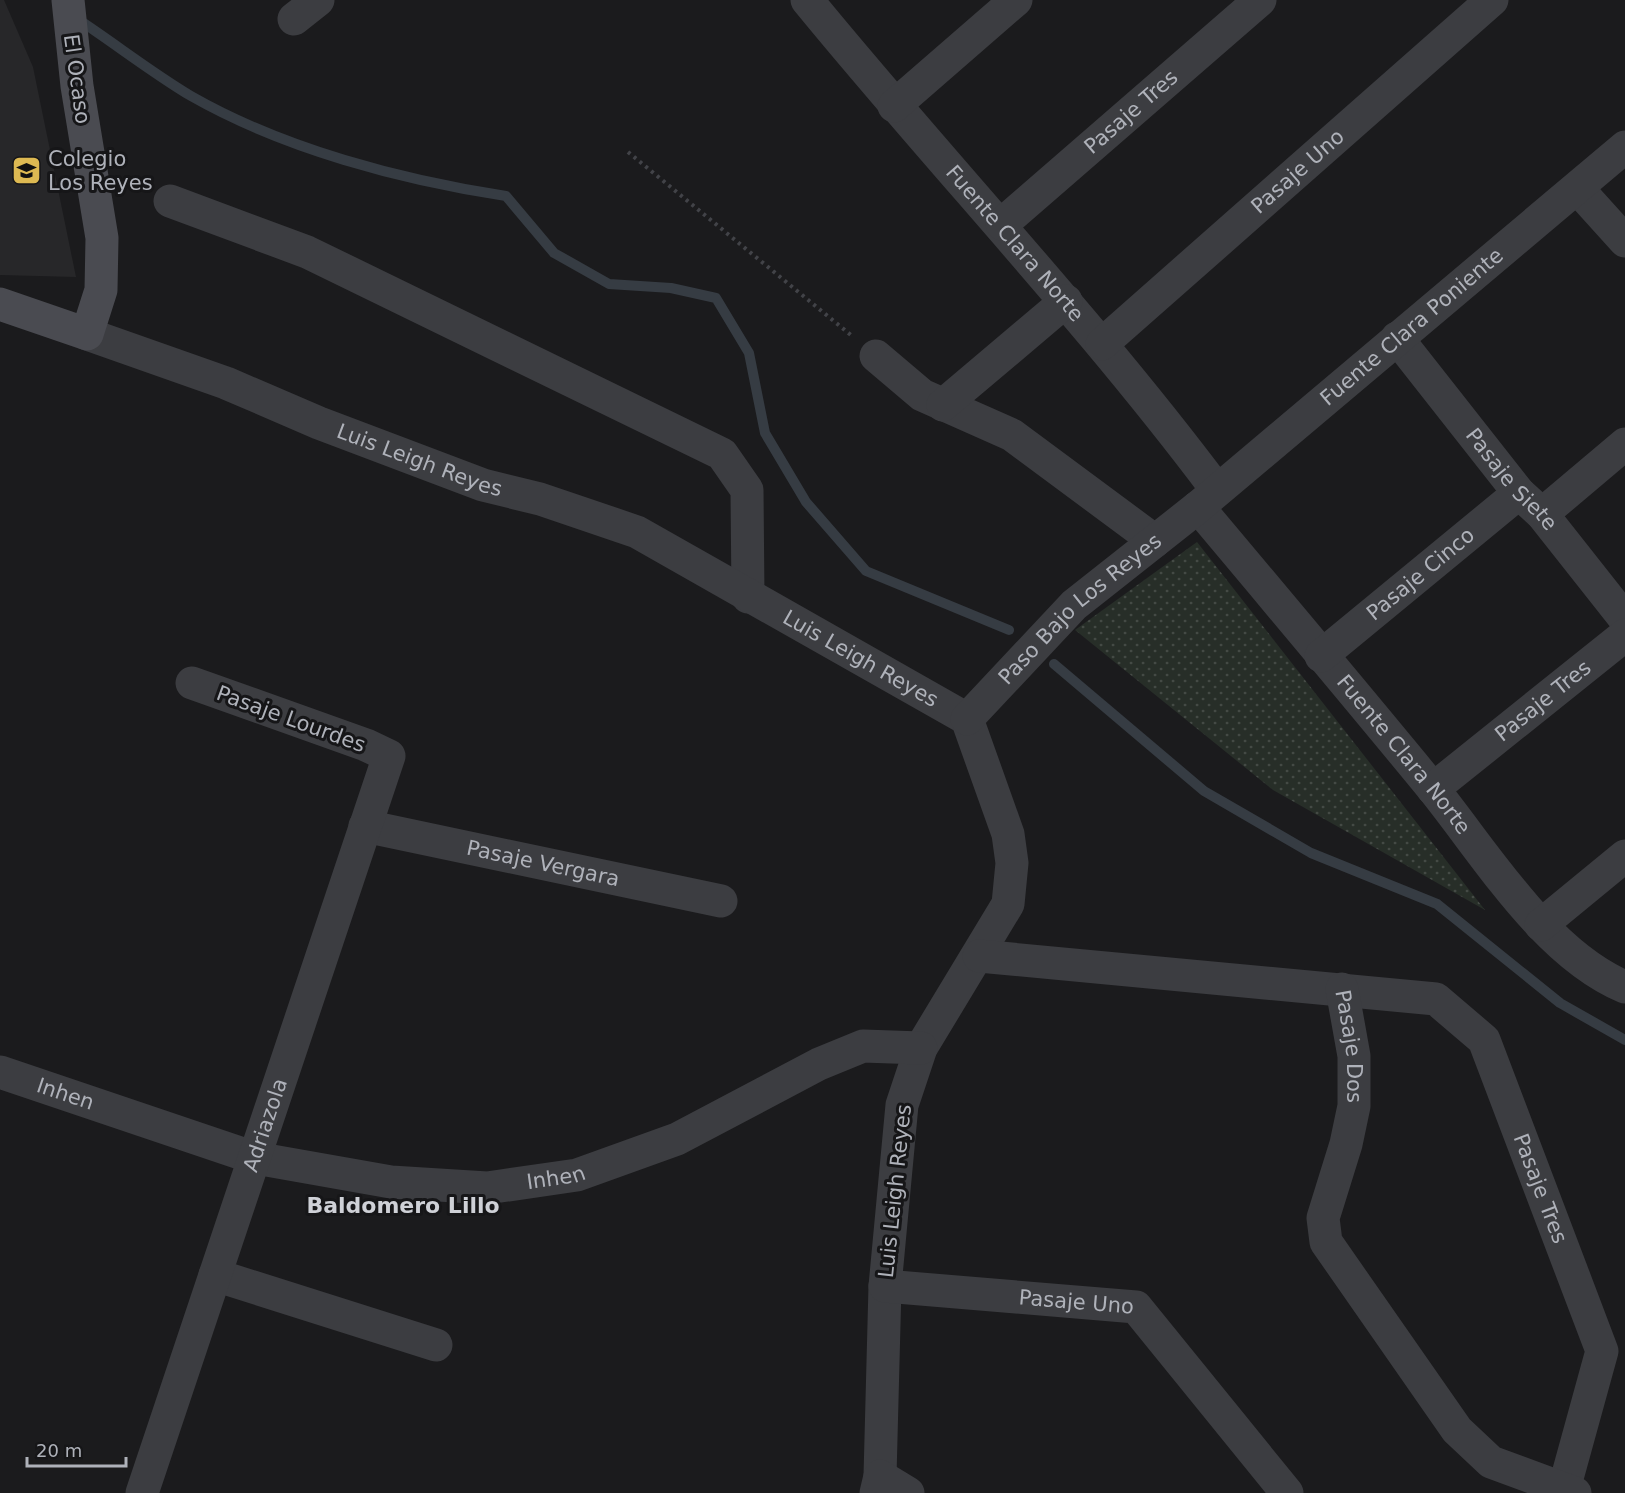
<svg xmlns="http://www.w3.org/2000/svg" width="1625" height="1493" font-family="'DejaVu Sans',sans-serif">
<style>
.built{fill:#272729}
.grass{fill:url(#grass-dots)}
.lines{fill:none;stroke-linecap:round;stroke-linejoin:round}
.stream{stroke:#363c43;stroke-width:10}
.path{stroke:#424348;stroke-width:4;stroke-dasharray:3 4.5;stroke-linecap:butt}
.street{stroke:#3c3d41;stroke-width:33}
.secondary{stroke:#4a4b51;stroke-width:33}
.labels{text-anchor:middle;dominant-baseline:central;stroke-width:6;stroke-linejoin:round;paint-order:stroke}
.street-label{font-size:21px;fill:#afb2ba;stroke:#161618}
.poi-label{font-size:21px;fill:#afb2ba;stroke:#161618;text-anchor:start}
.neighbourhood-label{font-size:22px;font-weight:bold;fill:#cfd1d7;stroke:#161618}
</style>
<defs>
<pattern id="grass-dots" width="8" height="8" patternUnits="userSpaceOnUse" patternTransform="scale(1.5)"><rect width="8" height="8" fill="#272e28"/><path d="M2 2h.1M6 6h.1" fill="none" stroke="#444a45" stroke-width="1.8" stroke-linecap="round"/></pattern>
</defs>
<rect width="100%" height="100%" fill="#1b1b1d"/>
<!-- built -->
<path class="built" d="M 0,0 L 4,0 L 33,67 L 76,277 L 0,275 Z"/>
<!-- grass -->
<path class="grass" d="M 1197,542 L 1485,910 L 1273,790 L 1075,630 Z"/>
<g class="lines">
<!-- stream -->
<g class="stream">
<path d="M 82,22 C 118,46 154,74 191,96 C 284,149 401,180 506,196 L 554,253 L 609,284 L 671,288 L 716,298 L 749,353 L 765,433 L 806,502 L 866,571 L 1009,630"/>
<path d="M 1054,664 L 1204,791 L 1311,853 L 1437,904 L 1560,1003 L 1625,1040"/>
</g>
<!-- path -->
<path class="path" d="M 628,152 L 852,336"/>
<!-- street -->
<g class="street">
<path id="s1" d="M 807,0 C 942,165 1089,319 1217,490"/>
<path d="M 294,19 L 318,0"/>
<path d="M 894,106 L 1016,0"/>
<path d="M 1578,189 L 1625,241"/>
<path d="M 170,201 L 307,252 L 722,454 L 747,490 L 748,597"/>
<path id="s2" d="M 1002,224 L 1260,0"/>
<path id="s3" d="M 87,334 L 226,383 L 319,423 L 483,485 L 540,499 L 637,532 L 967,719 L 1008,834 L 1012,863 L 1008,904 L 921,1048 L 902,1105 L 885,1286 L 880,1476 L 876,1493"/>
<path id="s4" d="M 1397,338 L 1519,493 L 1542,514 L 1625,619"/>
<path id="s5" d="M 1102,344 L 1492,0"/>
<path d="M 876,356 L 922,395 L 1012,435 L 1155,541"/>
<path d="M 943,405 L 1066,301"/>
<path id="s6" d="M 1198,507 C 1277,601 1356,695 1434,790 C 1487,856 1546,954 1625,987"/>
<path d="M 1542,514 L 1625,444"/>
<path id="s7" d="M 1321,656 L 1519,493"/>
<path id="s8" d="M 967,719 L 1074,605 L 1198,507 L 1625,147"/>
<path id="s9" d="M 1433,789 L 1625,635"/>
<path id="s10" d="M 365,826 L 721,901"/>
<path d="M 1541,925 L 1625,856"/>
<path id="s11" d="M 979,956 L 1436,999 L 1484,1040 L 1602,1351 L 1564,1489"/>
<path id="s12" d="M 1342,989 L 1354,1056 L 1354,1106 L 1346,1144 L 1323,1218 L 1326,1242 L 1457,1430 L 1491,1462 L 1575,1493"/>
<path id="s13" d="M 0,1072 L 255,1158 L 391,1182 L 487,1188 L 577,1175 L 677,1139 L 819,1064 L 863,1046 L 921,1048"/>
<path d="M 215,1275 L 436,1345"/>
<path id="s14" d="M 885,1286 L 1136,1307 L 1287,1493"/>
<path d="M 880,1476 L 908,1493"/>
<path id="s15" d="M 142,1493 L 389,756 L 366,745 L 192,683"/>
</g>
<!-- secondary -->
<path class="secondary" d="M 0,304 L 87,334 L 101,290 L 102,238 L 77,86 L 68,0"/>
</g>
<!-- icons -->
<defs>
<symbol id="school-square" viewBox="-11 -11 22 22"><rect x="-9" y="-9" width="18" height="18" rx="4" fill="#ddb952" stroke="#161618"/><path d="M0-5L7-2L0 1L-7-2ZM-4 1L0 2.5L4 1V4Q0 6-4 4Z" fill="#111"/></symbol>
</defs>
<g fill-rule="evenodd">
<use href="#school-square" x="10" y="154" width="33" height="33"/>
</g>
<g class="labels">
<!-- street labels -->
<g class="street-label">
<text transform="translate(77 79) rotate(82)">El Ocaso</text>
<text stroke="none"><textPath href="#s2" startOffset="171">Pasaje Tres</textPath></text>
<text stroke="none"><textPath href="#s5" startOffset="261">Pasaje Uno</textPath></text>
<text stroke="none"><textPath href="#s1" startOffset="320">Fuente Clara Norte</textPath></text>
<text stroke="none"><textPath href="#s8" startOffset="594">Fuente Clara Poniente</textPath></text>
<text stroke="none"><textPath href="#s3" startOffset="356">Luis Leigh Reyes</textPath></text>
<text stroke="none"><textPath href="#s4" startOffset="182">Pasaje Siete</textPath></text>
<text stroke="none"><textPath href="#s7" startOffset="129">Pasaje Cinco</textPath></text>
<text stroke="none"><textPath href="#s8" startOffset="158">Paso Bajo Los Reyes</textPath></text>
<text stroke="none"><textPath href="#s3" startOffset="842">Luis Leigh Reyes</textPath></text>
<text stroke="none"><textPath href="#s9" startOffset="141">Pasaje Tres</textPath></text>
<text transform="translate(291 719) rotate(20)">Pasaje Lourdes</text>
<text stroke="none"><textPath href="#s6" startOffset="322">Fuente Clara Norte</textPath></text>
<text stroke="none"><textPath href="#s10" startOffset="182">Pasaje Vergara</textPath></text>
<text stroke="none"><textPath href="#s12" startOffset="58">Pasaje Dos</textPath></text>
<text stroke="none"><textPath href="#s13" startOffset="69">Inhen</textPath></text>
<text stroke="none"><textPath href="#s15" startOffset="388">Adriazola</textPath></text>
<text stroke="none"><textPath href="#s13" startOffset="573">Inhen</textPath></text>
<text stroke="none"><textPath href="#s11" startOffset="681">Pasaje Tres</textPath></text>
<text transform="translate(895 1191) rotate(-84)">Luis Leigh Reyes</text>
<text stroke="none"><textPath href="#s14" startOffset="192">Pasaje Uno</textPath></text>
</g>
<!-- poi labels -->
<g class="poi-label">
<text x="48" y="159">Colegio<tspan x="48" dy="24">Los Reyes</tspan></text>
</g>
<!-- neighbourhood labels -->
<g class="neighbourhood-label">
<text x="403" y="1205">Baldomero Lillo</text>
</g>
</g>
<!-- scale -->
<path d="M27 1457v9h99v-9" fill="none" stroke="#afb2ba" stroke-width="3"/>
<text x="36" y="1457" font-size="18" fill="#afb2ba" stroke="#161618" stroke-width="4.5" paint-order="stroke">20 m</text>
</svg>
